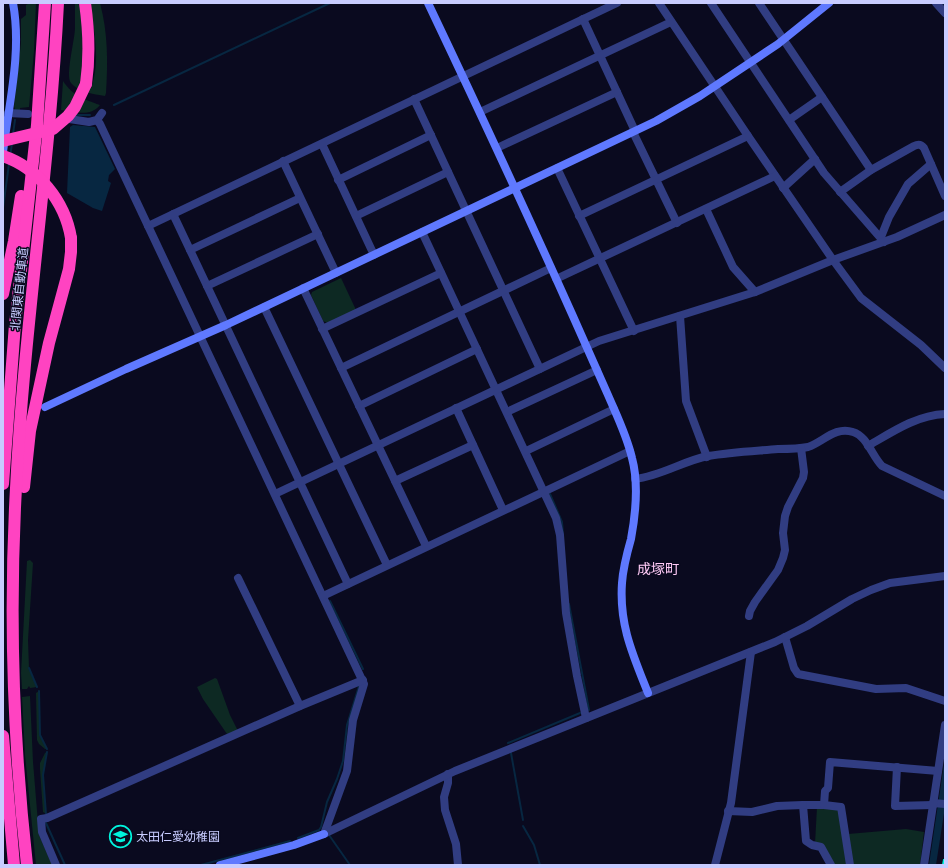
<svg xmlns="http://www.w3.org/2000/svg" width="948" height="868" font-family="'PT Sans','Noto Sans JP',sans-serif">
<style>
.green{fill:#0d2923}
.water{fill:#072741}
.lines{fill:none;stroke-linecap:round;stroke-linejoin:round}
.stream{stroke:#072741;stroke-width:2}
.street{stroke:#313d82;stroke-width:8}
.secondary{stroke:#5f79ff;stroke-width:8}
.highway{stroke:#ff43c1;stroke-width:12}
.rail{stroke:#00f3dd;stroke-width:2;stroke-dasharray:6 5;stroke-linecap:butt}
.highway-bridge{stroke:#ff43c1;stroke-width:12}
.labels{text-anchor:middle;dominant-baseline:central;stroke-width:3;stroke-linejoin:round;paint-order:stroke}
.street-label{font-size:12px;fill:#c8ccff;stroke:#0a0a1f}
.poi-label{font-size:12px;fill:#c8ccff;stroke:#0a0a1f;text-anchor:start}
.quarter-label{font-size:14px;fill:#ffcaf6;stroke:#0a0a1f}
</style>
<rect width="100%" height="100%" fill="#0a0a1f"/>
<!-- green -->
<g class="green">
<path d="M 30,3 L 36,3 L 34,51 L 29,107 L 20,108 L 20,110 L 15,110 L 14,106 L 21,43 L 21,19 L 26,15 L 26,5 Z"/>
<path d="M 75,3 L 78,3 C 89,17 83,66 82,84 L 91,88 C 101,62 94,30 90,3 L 100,3 C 108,33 108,62 106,93 L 105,96 C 94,94 78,92 71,83 C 65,76 75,39 75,28 C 75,20 75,11 75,3 Z"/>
<path d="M 63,81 C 73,96 83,99 100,105 C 91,117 74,112 61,110 Z"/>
<path d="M 341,278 L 356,310 L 328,323 L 323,321 L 311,295 L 312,292 Z"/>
<path d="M 30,560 L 33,563 L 28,640 L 29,668 L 37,687 L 30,688 L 29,686 L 27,689 L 22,689 L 21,673 L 27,561 Z"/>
<path d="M 215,678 L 217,679 L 230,715 L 238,731 L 227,734 L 203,699 L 197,687 Z"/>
<path d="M 39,691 L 40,735 L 47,749 L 45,749 L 39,744 L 37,740 L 36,693 Z"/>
<path d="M 30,696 L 33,762 L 39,835 L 52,865 L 36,865 L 25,755 L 22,697 Z"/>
<path d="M 47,752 L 43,775 L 46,814 L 43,812 L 40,769 L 40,763 L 45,753 Z"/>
<path d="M 817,807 L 839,808 L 849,865 L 832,865 L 815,844 Z"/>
<path d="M 906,829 L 924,832 L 920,865 L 852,865 L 848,834 Z"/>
</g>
<!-- water -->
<g class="water">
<path d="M 73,125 L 95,127 L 115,169 L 109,175 L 108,181 L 111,183 L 102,211 L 93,208 L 67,193 L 70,127 Z"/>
<path d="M 945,757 L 945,807 L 936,865 L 929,865 Z"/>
</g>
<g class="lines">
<!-- stream -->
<g class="stream">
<path d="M 943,3 L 945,5"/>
<path d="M 114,105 L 330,3"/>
<path d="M 76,115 L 90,115"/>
<path d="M 13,134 L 15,120"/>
<path d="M 10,156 L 12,144"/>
<path d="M 3,208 L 9,164"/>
<path d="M 550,494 L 562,522 L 563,534"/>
<path d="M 330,601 L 363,669"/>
<path d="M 569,604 L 589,710"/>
<path d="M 29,668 L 37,687"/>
<path d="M 39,691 L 40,735 L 47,749"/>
<path d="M 508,743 L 580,713"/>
<path d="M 511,753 L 523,820"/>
<path d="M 46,814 L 43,775 L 47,752"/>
<path d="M 46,823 L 65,865"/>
<path d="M 523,826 L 534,845 L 540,865"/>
<path d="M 329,835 L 350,865"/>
<path d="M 298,838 L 319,830 L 321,827 L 327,802 L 337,779 L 343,761 L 347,725 L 359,686"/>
<path d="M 201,865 L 290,841"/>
</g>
<!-- street -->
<g class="street">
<path d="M 659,3 L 748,136 L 833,260 L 861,298 L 921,345 L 945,368"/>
<path d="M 711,3 L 824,173 L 884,242"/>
<path d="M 759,3 L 871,170"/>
<path d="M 936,3 L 945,13"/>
<path d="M 583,19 L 635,131"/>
<path d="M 414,99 L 540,369"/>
<path d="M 480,112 L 671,22"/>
<path d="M 8,113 L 28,114"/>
<path d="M 63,118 L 89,122 L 97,120 L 102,113"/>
<path d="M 97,120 L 100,124 L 364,684 L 353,720 L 347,771 L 324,834"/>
<path d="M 789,120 L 822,97"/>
<path d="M 633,132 L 677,223"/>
<path d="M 322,144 L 374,255"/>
<path d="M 497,148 L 617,92"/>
<path d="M 283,161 L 336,273"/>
<path d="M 557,168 L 634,331"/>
<path d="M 338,180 L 431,135"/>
<path d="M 783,188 L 815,159"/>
<path d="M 840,192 L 871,170 L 914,146 C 918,144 921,144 924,148 L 945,196"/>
<path d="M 706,209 L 733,267 L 755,292"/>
<path d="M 173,214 L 348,584"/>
<path d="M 356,216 L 448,172"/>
<path d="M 579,216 L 748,136"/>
<path d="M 148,226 L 617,3"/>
<path d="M 422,232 L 556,518 L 560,535 L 566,613 L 577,676 L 586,718"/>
<path d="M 881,237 L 889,217 L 908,184 L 931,164"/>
<path d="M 190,250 L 300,198"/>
<path d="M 556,279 L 775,176"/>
<path d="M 207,286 L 318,234"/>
<path d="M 303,288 L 426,546"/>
<path d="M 264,307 L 387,565"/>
<path d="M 680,316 L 686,401 L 707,457"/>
<path d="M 322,329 L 441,273"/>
<path d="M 341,368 L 551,268"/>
<path d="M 359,406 L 477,349"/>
<path d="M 456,408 L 503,510"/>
<path d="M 507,412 L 597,370"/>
<path d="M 868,446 C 892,432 917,415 945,414"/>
<path d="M 526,451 L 614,409"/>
<path d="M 635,479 C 661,476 683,461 708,456 C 731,452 755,451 778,449 C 787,449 798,449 808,447 C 823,442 835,426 853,432 C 867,436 872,456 882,466 L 945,496"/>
<path d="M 395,481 L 473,445"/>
<path d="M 275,494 L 599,341 L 755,292 L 833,260 L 897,237 L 945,215"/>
<path d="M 238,578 L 300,706"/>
<path d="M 323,596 L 630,451"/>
<path d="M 749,616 L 750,611 L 755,602 L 778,570 L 783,558 L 785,550 L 783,533 L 785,516 L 788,507 L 803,478 L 804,472 L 801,448"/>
<path d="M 785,637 L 794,668 L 798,674 L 876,689 L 906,688 L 945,701"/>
<path d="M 897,767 L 895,806 L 933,805"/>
<path d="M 448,774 L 448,783 L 444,797 L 445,810 L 456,844 L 458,865"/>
<path d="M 933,803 L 945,804"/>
<path d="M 824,805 L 803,805 L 806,841 L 812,845 L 821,847 L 831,865"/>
<path d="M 728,811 L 752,812 L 777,806 L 803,805"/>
<path d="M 324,834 L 455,771 L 775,642 L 807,626 L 852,599 L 871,590 L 890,583 L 945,576"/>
<path d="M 56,865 L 42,832 L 41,819 L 47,818 L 300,706 L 363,680"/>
<path d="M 715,865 L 731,803 L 751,652"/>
<path d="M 850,865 L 841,807 L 824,805 L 825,791 L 828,788 L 830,762 L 938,771"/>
<path d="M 924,865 L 945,725"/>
</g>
<!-- secondary -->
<g class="secondary">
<path d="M 428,3 C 477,106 525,209 572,314 C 584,341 596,368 608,395 C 617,416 627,436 632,458 C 639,484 636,512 631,539 C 627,553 623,568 622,583 C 619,625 633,655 648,693"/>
<path d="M 3,152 C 9,103 22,52 13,3"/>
<path d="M 45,407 L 126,369 L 226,325 L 656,121 L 700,96 L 778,44 L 829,3"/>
<path d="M 220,865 L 294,845 L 324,834"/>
</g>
<!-- highway -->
<g class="highway">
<path d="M 85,3 C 89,31 90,56 86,84"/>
<path d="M 3,294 L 14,241 L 21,196"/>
<path d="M 3,484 L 15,324 L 37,125 L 45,3"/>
<path d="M 24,487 L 30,431 L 49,343 L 69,269 L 71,252 L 71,238"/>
<path d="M 3,736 L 14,865"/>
<path d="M 27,865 C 13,740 9,614 16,488 C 24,326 50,165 58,3"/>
</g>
<!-- rail -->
<path class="rail" d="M 943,865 L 945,854"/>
<!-- highway-bridge -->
<g class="highway-bridge">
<path d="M 3,141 L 53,129 L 68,116 L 75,107 L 86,84"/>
<path d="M 3,156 C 38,168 65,201 71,238"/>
</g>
</g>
<!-- icons -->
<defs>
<symbol id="school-ring" viewBox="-11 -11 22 22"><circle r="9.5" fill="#0a0a1f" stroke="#00f3dd" stroke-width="1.5"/><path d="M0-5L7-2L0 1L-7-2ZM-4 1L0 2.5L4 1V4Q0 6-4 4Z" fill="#00f3dd"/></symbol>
</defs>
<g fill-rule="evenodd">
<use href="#school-ring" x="108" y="824" width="25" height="25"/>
</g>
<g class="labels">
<!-- street labels -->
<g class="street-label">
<text transform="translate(19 289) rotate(-84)">北関東自動車道</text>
</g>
<!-- poi labels -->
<g class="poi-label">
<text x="136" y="836">太田仁愛幼稚園</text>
</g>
<!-- quarter labels -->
<g class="quarter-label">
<text x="658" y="569">成塚町</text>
</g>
</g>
<!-- border -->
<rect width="948" height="868" fill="none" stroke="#c8ccff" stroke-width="8"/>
</svg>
